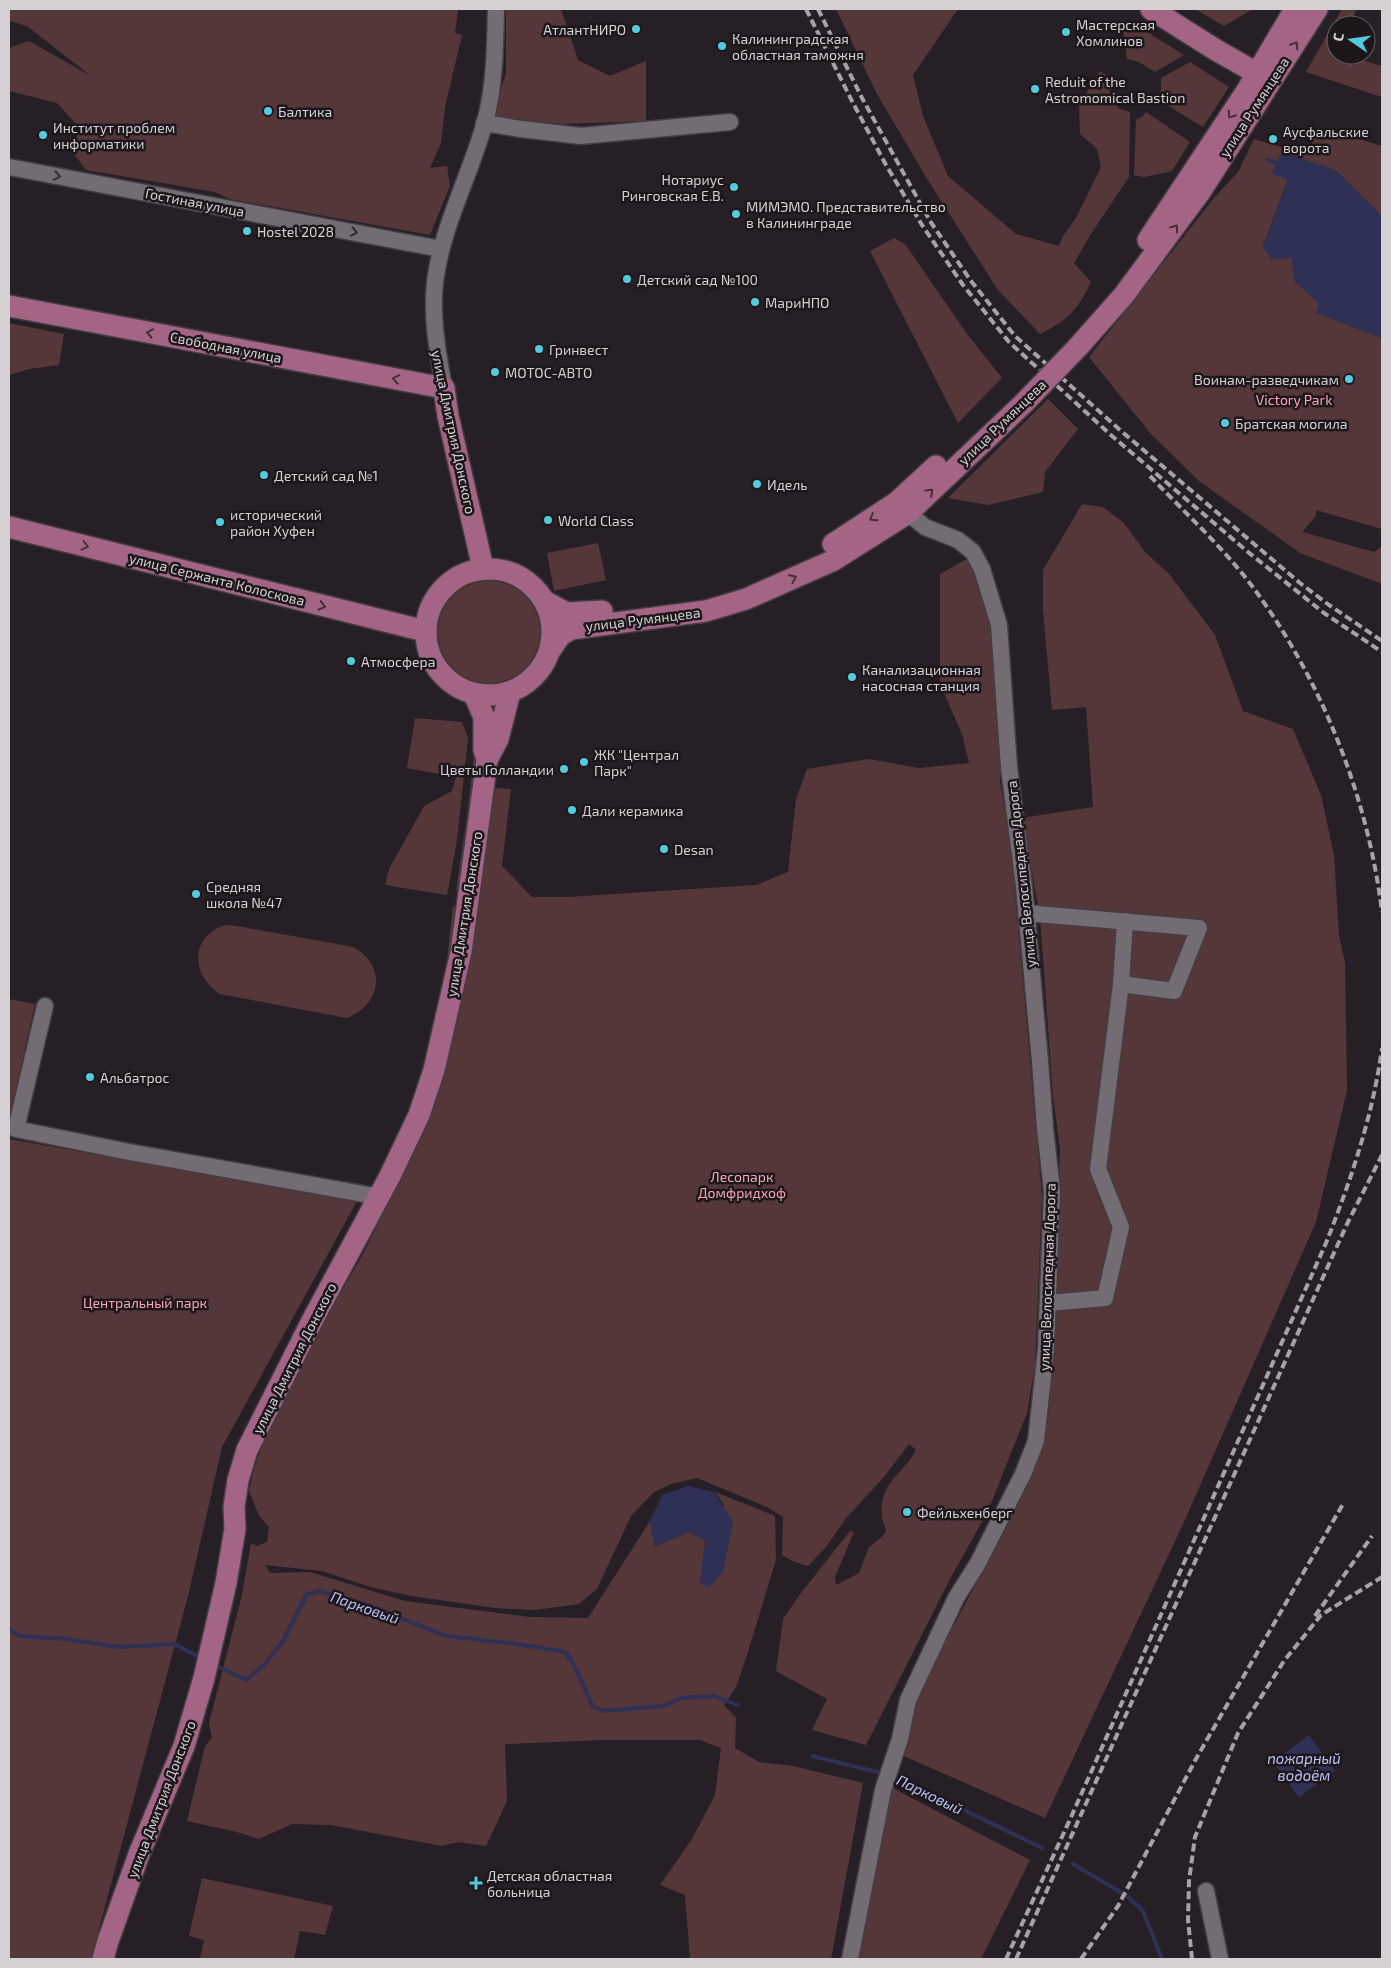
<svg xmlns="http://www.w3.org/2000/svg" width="1391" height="1968" font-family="'Exo 2',sans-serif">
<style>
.green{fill:#563739}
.water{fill:#2f3056}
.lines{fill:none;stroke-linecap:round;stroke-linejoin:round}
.stream{stroke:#2f3056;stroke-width:4}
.minor-casing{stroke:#423d42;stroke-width:19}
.major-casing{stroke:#423d42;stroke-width:24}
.minor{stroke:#736c73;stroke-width:16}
.major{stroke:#a46486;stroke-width:21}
.rail{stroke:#a7a2a7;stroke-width:4;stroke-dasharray:8 4;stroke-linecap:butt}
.major-bridge-casing{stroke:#423d42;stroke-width:24;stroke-linecap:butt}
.major-bridge{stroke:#a46486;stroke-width:21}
.oneway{stroke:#462e3c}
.oneway2{stroke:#322c32}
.poi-dot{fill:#54cadd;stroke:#1d171c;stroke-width:2}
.labels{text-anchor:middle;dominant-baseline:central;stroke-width:5;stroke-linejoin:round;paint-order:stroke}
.poi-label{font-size:14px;fill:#d4d0d4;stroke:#1d171c;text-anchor:start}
.street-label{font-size:14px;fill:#d4d0d4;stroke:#1d171c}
.park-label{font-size:14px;fill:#f7a7ae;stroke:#1d171c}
.water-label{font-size:15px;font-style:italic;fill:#bbc1f7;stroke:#1d171c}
</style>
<rect width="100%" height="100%" fill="#262026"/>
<!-- green -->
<g class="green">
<path d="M 9,9 L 458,9 L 455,33 L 462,35 L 445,107 L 441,143 L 430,168 L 447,166 L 450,186 L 430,235 L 230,199 L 215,192 L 86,170 L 74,154 L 78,126 L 57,103 L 9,91 L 9,48 L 29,41 L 91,76 L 27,26 L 9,21 Z"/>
<path d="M 506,9 L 561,9 L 578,60 L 610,76 L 646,61 L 646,121 L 564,124 L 492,118 L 506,73 Z"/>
<path d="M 836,9 L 958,9 L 913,75 L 923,116 L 948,176 L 1016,234 L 1059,246 L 1063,236 L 1076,218 L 1101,167 L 1097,149 L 1080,134 L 1079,105 L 1100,71 L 1110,78 L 1110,98 L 1120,109 L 1130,112 L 1129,177 L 1091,234 L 1074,263 L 1091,282 C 1077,311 1068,320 1040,334 L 998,290 L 929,182 L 877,94 Z"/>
<path d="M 1195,9 L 1253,9 L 1224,26 Z"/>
<path d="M 1342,9 L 1356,9 L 1352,25 L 1336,25 L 1336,55 L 1344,55 L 1382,66 L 1382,97 L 1306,72 Z"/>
<path d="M 1131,22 L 1184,55 L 1155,72 L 1139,62 L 1127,59 L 1122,23 Z"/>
<path d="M 1190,62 L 1229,87 L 1203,127 L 1157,99 L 1161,89 L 1161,78 Z"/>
<path d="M 1146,112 L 1190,142 L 1172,171 L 1144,177 L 1134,175 L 1136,120 L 1142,117 Z"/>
<path d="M 1322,128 L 1382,146 L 1382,218 L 1372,206 L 1335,170 L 1282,153 L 1272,173 L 1288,179 L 1263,246 L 1292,258 L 1295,282 L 1320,303 L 1317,313 L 1382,338 L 1382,529 L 1316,510 L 1316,516 L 1302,532 L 1374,552 L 1382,546 L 1382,584 L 1300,553 L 1199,481 L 1151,434 L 1089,357 L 1214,198 L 1238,172 L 1254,139 L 1304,154 Z"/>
<path d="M 894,238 L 905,244 L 967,334 L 1002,378 L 958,423 L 870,251 Z"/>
<path d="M 9,323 L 64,334 L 59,365 L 29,369 L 9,375 Z"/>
<path d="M 1048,399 L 1078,429 L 1045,472 L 1043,492 L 988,505 L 948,498 Z"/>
<path d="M 1082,504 L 1103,507 L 1124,523 L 1145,552 L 1169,574 L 1215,635 L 1243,711 L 1293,729 L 1321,795 L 1334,855 L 1339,936 L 1345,963 L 1347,1090 L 1316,1222 L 1184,1522 L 1045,1818 L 897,1753 L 931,1668 L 1015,1511 L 1048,1422 L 1056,1279 L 1060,1149 L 1053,1096 L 1040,916 L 1022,818 L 1093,807 L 1086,707 L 1052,710 L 1043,611 L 1043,570 Z"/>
<path d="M 598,543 L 606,580 L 554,591 L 547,553 Z"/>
<path d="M 970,557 L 993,625 L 1001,760 L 1000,782 L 1007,822 L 1015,892 L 1042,1196 L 1035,1366 L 1027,1413 L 988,1511 L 950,1579 L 866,1745 L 812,1730 L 827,1699 L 776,1671 L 783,1619 L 801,1593 L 850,1531 L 854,1532 L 835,1577 L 836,1585 L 859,1573 L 869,1547 L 883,1536 L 886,1531 C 885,1526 882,1521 882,1516 C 879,1482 903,1475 916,1450 L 909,1444 L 884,1477 L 847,1517 L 826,1547 L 808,1566 L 792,1561 L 782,1555 L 783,1517 L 767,1507 L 697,1478 L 671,1484 L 654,1492 L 631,1516 L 597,1589 L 579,1604 L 535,1610 L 495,1608 L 412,1596 L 370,1587 L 322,1571 L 265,1565 L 270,1573 L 310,1572 L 405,1601 L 530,1617 L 588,1618 L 650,1521 L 655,1546 L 689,1532 L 706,1541 L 700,1584 L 724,1505 L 715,1492 L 775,1516 L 776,1560 L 747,1655 L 736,1687 L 724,1705 L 736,1718 L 735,1748 L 759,1762 L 793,1766 L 863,1783 L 831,1959 L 690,1959 L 685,1895 L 660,1885 L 692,1839 L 715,1795 L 721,1748 L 700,1740 L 603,1740 L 505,1744 L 507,1801 L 486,1846 L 458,1842 L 442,1846 L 331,1825 L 292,1824 L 259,1839 L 237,1832 L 187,1821 L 205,1746 L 212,1738 L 209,1723 L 242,1595 L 251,1543 L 257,1546 L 267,1542 L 269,1527 L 259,1516 L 249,1491 L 254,1468 L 272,1417 L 304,1357 L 363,1254 L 421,1137 L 438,1095 L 454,1035 L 469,956 L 495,788 L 511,789 L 502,866 L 532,897 L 568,897 L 756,885 L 788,872 L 796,799 L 807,769 L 869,759 L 919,768 L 969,763 L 962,734 L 940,684 L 940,574 Z"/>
<circle cx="489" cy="632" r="51"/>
<path d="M 415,718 L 462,722 L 468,738 L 457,840 L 447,895 L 385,885 L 389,869 L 424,806 L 452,791 L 456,777 L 407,768 Z"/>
<path d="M 480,737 L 465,883 L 456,891 L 467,815 L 476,738 Z"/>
<path d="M 453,906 L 459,909 L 445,978 Z"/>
<path d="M 226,925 L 237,926 L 353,947 C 387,965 382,1004 347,1018 L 220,994 C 190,975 190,935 226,925 Z"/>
<path d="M 9,999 L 35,1004 L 9,1120 Z"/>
<path d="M 9,1139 L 357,1201 L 222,1447 L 188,1596 L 91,1959 L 9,1959 Z"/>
<path d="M 887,1785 L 1030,1860 L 981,1959 L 855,1959 Z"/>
<path d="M 202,1878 L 333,1906 L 325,1935 L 300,1931 L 294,1959 L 200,1959 L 204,1940 L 189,1936 Z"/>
</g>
<!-- water -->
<g class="water">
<path d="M 1282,152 L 1335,170 L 1372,206 L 1382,218 L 1382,338 L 1316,313 L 1319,303 L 1295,282 L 1292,258 L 1271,259 L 1263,247 L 1288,180 L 1272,173 Z"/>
<path d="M 688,1486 L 714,1492 L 733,1522 L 723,1572 L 709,1587 L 700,1584 L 705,1541 L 689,1532 L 654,1546 L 650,1521 L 662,1495 Z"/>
<path d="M 1309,1735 L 1335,1771 L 1299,1797 L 1273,1762 Z"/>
</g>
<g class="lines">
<!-- stream -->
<g class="stream">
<path d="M 1268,160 L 1277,163"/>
<path d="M 9,1629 L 19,1636 L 68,1639 L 118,1647 L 174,1644 L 203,1659"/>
<path d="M 213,1664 L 246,1680 L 264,1665 L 283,1641 L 307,1594 L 320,1591 L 368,1605 L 446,1636 L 511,1643 L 565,1652 L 573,1663 L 592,1705 L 603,1711 L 663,1706 L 682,1698 L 714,1696 L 738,1705"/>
<path d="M 812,1756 L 885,1774"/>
<path d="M 892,1775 L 1042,1848"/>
<path d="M 1073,1864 L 1127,1896 L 1143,1911 L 1162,1959"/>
</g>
<defs>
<g id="minor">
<path d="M 484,123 L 521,129 L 581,136 L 730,122"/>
<path d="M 9,167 L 441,249"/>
<path d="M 444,388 C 438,353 431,318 435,282 C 442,226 470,176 485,122 C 495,84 495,48 496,9"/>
<path d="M 1026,913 L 1199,928 L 1174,991 L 1121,984 L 1098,1169 L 1121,1227 L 1105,1298 L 1048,1303"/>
<path d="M 1121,984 L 1125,921"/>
<path d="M 45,1006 L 16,1129 L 124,1151 L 380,1197"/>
<path d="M 1206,1891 L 1220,1959"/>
<path d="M 850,1959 L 883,1790 L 900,1739 L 908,1700 L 956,1598 L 978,1563 L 1023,1474 L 1036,1441 L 1046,1349 L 1052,1191 L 1045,1128 L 1040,1061 L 1024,887 L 1009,767 L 999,625 L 982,569 L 973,552 L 958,540 L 925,527 L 908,513"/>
</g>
<g id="major">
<path d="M 1151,9 L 1216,50 L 1269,80"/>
<path d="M 1148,240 L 1246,92 L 1295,9"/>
<path d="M 9,306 L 444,388 L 448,416 L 483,568"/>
<path d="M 1078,347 L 1124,295 L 1200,192 L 1317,9"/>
<path d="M 9,527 L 425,631"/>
<path d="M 833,544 L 897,502 L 936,466"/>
<circle cx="489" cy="632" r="63"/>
<path d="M 546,602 L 567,613 L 602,611"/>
<path d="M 551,649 L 560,636 L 571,629 L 706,611 L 746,599 L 832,561 L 908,513 L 1024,403"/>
<path d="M 474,694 L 484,717 L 484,750 L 487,759"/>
<path d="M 103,1959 L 108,1941 L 139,1854 L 184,1746 L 204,1678 L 226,1583 L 235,1529 L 234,1507 L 238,1480 L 247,1450 L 313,1319 L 390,1176 L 419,1115 L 434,1070 L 461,952 L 487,760 L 498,739 L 510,692"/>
</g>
</defs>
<!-- minor casing -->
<use href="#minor" class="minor-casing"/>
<!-- major casing -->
<use href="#major" class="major-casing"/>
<!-- minor -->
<use href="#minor" class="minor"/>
<!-- major -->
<use href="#major" class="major"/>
<!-- rail -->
<g class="rail">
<path d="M 806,9 L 853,103 L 886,165 L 922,225 L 963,285 L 1009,342 L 1112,436 L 1248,552 L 1324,613 L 1382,652"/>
<path d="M 818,9 L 862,98 L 930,221 L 971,281 L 1015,336 L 1120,430 L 1300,583 L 1329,605 L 1382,641"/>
<path d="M 1150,476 C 1185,513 1225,549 1255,590 C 1323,683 1368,798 1382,912"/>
<path d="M 1315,1616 L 1372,1536"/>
<path d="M 1006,1959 L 1072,1815 L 1326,1243 C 1351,1180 1373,1115 1382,1048"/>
<path d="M 1016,1959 L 1347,1224 L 1382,1155"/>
<path d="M 1081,1959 L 1118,1906 L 1197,1757 L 1343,1504"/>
<path d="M 1192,1959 L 1188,1920 L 1189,1881 L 1195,1837 L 1238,1733 L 1284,1661 L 1321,1615 L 1382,1577"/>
</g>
<defs>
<path id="major-bridge" d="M 1024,403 L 1078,347"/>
</defs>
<!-- major-bridge casing -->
<use href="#major-bridge" class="major-bridge-casing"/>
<!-- major-bridge -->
<use href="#major-bridge" class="major-bridge"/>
</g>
<!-- one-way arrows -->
<defs><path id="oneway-chevron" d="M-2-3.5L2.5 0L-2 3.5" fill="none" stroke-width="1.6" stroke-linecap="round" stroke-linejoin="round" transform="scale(1.25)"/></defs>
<g class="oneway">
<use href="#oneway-chevron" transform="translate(1295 45) rotate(-57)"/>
<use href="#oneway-chevron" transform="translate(1231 115) rotate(123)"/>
<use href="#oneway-chevron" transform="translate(1175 228) rotate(-54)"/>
<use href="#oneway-chevron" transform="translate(150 333) rotate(-169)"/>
<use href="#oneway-chevron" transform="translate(396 379) rotate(-169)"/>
<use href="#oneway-chevron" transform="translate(930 492) rotate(-43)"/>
<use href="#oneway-chevron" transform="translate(873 518) rotate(147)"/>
<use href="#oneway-chevron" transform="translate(85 546) rotate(14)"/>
<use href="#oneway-chevron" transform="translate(793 578) rotate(-24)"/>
<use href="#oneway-chevron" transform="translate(322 606) rotate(14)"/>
</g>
<g class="oneway2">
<use href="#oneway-chevron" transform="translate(57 176) rotate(11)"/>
<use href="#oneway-chevron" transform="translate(354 232) rotate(11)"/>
</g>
<!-- markers -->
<g class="poi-dot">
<circle cx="636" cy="29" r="5"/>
<circle cx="1066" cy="32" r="5"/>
<circle cx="722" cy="46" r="5"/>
<circle cx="1035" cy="89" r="5"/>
<circle cx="268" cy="111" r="5"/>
<circle cx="43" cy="135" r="5"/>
<circle cx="1273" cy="139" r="5"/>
<circle cx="734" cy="187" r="5"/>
<circle cx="736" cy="214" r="5"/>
<circle cx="247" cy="231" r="5"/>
<circle cx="627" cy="279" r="5"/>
<circle cx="755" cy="302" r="5"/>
<circle cx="539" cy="349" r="5"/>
<circle cx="495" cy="372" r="5"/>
<circle cx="1349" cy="379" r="5"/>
<circle cx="1225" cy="423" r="5"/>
<circle cx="264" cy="475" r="5"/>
<circle cx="757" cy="484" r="5"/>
<circle cx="548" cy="520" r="5"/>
<circle cx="220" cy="522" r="5"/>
<circle cx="351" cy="661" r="5"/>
<circle cx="852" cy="677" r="5"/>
<circle cx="584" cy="762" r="5"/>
<circle cx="564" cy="769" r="5"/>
<circle cx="572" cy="810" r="5"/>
<circle cx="664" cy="849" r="5"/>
<circle cx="196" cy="894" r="5"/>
<circle cx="90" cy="1077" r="5"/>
<circle cx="907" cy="1512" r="5"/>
<path d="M473.5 1875.5h5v5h5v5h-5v5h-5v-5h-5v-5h5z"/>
</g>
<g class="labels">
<!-- poi labels -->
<g class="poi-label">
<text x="1076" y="24">Мастерская<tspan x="1076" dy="16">Хомлинов</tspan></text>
<text x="626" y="29" text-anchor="end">АтлантНИРО</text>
<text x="732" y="38">Калининградская<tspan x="732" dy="16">областная таможня</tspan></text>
<text x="1045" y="81">Reduit of the<tspan x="1045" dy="16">Astromomical Bastion</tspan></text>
<text x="278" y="111">Балтика</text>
<text x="53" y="127">Институт проблем<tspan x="53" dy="16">информатики</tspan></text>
<text x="1283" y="131">Аусфальские<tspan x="1283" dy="16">ворота</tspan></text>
<text x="724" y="179" text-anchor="end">Нотариус<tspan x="724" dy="16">Ринговская Е.В.</tspan></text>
<text x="746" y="206">МИМЭМО. Представительство<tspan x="746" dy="16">в Калининграде</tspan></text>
<text x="257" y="231">Hostel 2028</text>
<text x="637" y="279">Детский сад №100</text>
<text x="765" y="302">МариНПО</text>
<text x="549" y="349">Гринвест</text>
<text x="505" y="372">МОТОС-АВТО</text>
<text x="1339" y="379" text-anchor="end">Воинам-разведчикам</text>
<text x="1235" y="423">Братская могила</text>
<text x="274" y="475">Детский сад №1</text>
<text x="767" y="484">Идель</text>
<text x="230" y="514">исторический<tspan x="230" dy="16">район Хуфен</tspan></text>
<text x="558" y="520">World Class</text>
<text x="361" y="661">Атмосфера</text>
<text x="862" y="669">Канализационная<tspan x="862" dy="16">насосная станция</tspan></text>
<text x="594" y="754">ЖК "Централ<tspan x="594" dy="16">Парк"</tspan></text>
<text x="554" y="769" text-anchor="end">Цветы Голландии</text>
<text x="582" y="810">Дали керамика</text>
<text x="674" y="849">Desan</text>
<text x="206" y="886">Средняя<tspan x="206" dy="16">школа №47</tspan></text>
<text x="100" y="1077">Альбатрос</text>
<text x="917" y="1512">Фейльхенберг</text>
<text x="487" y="1875">Детская областная<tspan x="487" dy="16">больница</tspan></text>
</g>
<!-- street labels -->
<g class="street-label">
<text transform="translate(1254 107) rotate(-57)">улица Румянцева</text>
<text transform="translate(195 202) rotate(11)">Гостиная улица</text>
<text transform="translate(226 347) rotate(11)">Свободная улица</text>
<text transform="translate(1002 422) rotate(-44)">улица Румянцева</text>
<text transform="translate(454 432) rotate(78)">улица Дмитрия Донского</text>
<text transform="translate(217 579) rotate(14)">улица Сержанта Колоскова</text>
<text transform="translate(643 619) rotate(-7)">улица Румянцева</text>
<text transform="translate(1021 874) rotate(-96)">улица Велосипедная Дорога</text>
<text transform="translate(464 914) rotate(-81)">улица Дмитрия Донского</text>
<text transform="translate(1047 1277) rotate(-88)">улица Велосипедная Дорога</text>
<text transform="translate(294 1358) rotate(-63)">улица Дмитрия Донского</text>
<text transform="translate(161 1799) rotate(-69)">улица Дмитрия Донского</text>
</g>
<!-- park labels -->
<g class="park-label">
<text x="1294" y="399">Victory Park</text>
<text x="742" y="1176">Лесопарк<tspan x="742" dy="16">Домфридхоф</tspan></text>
<text x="145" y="1302">Центральный парк</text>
</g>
<!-- water labels -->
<g class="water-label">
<text transform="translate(365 1607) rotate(19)">Парковый</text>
<text x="1304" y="1758">пожарный<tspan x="1304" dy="17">водоём</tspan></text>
<text transform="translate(930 1794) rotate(26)">Парковый</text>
</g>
</g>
<!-- border -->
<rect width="1391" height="1968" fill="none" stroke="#d4d0d4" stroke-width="20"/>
<!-- north arrow -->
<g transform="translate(1351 40) rotate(283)"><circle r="24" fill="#1d171c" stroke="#666166"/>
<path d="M0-4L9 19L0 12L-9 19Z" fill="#54cadd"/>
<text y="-8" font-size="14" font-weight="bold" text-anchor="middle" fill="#d4d0d4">С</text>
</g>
</svg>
